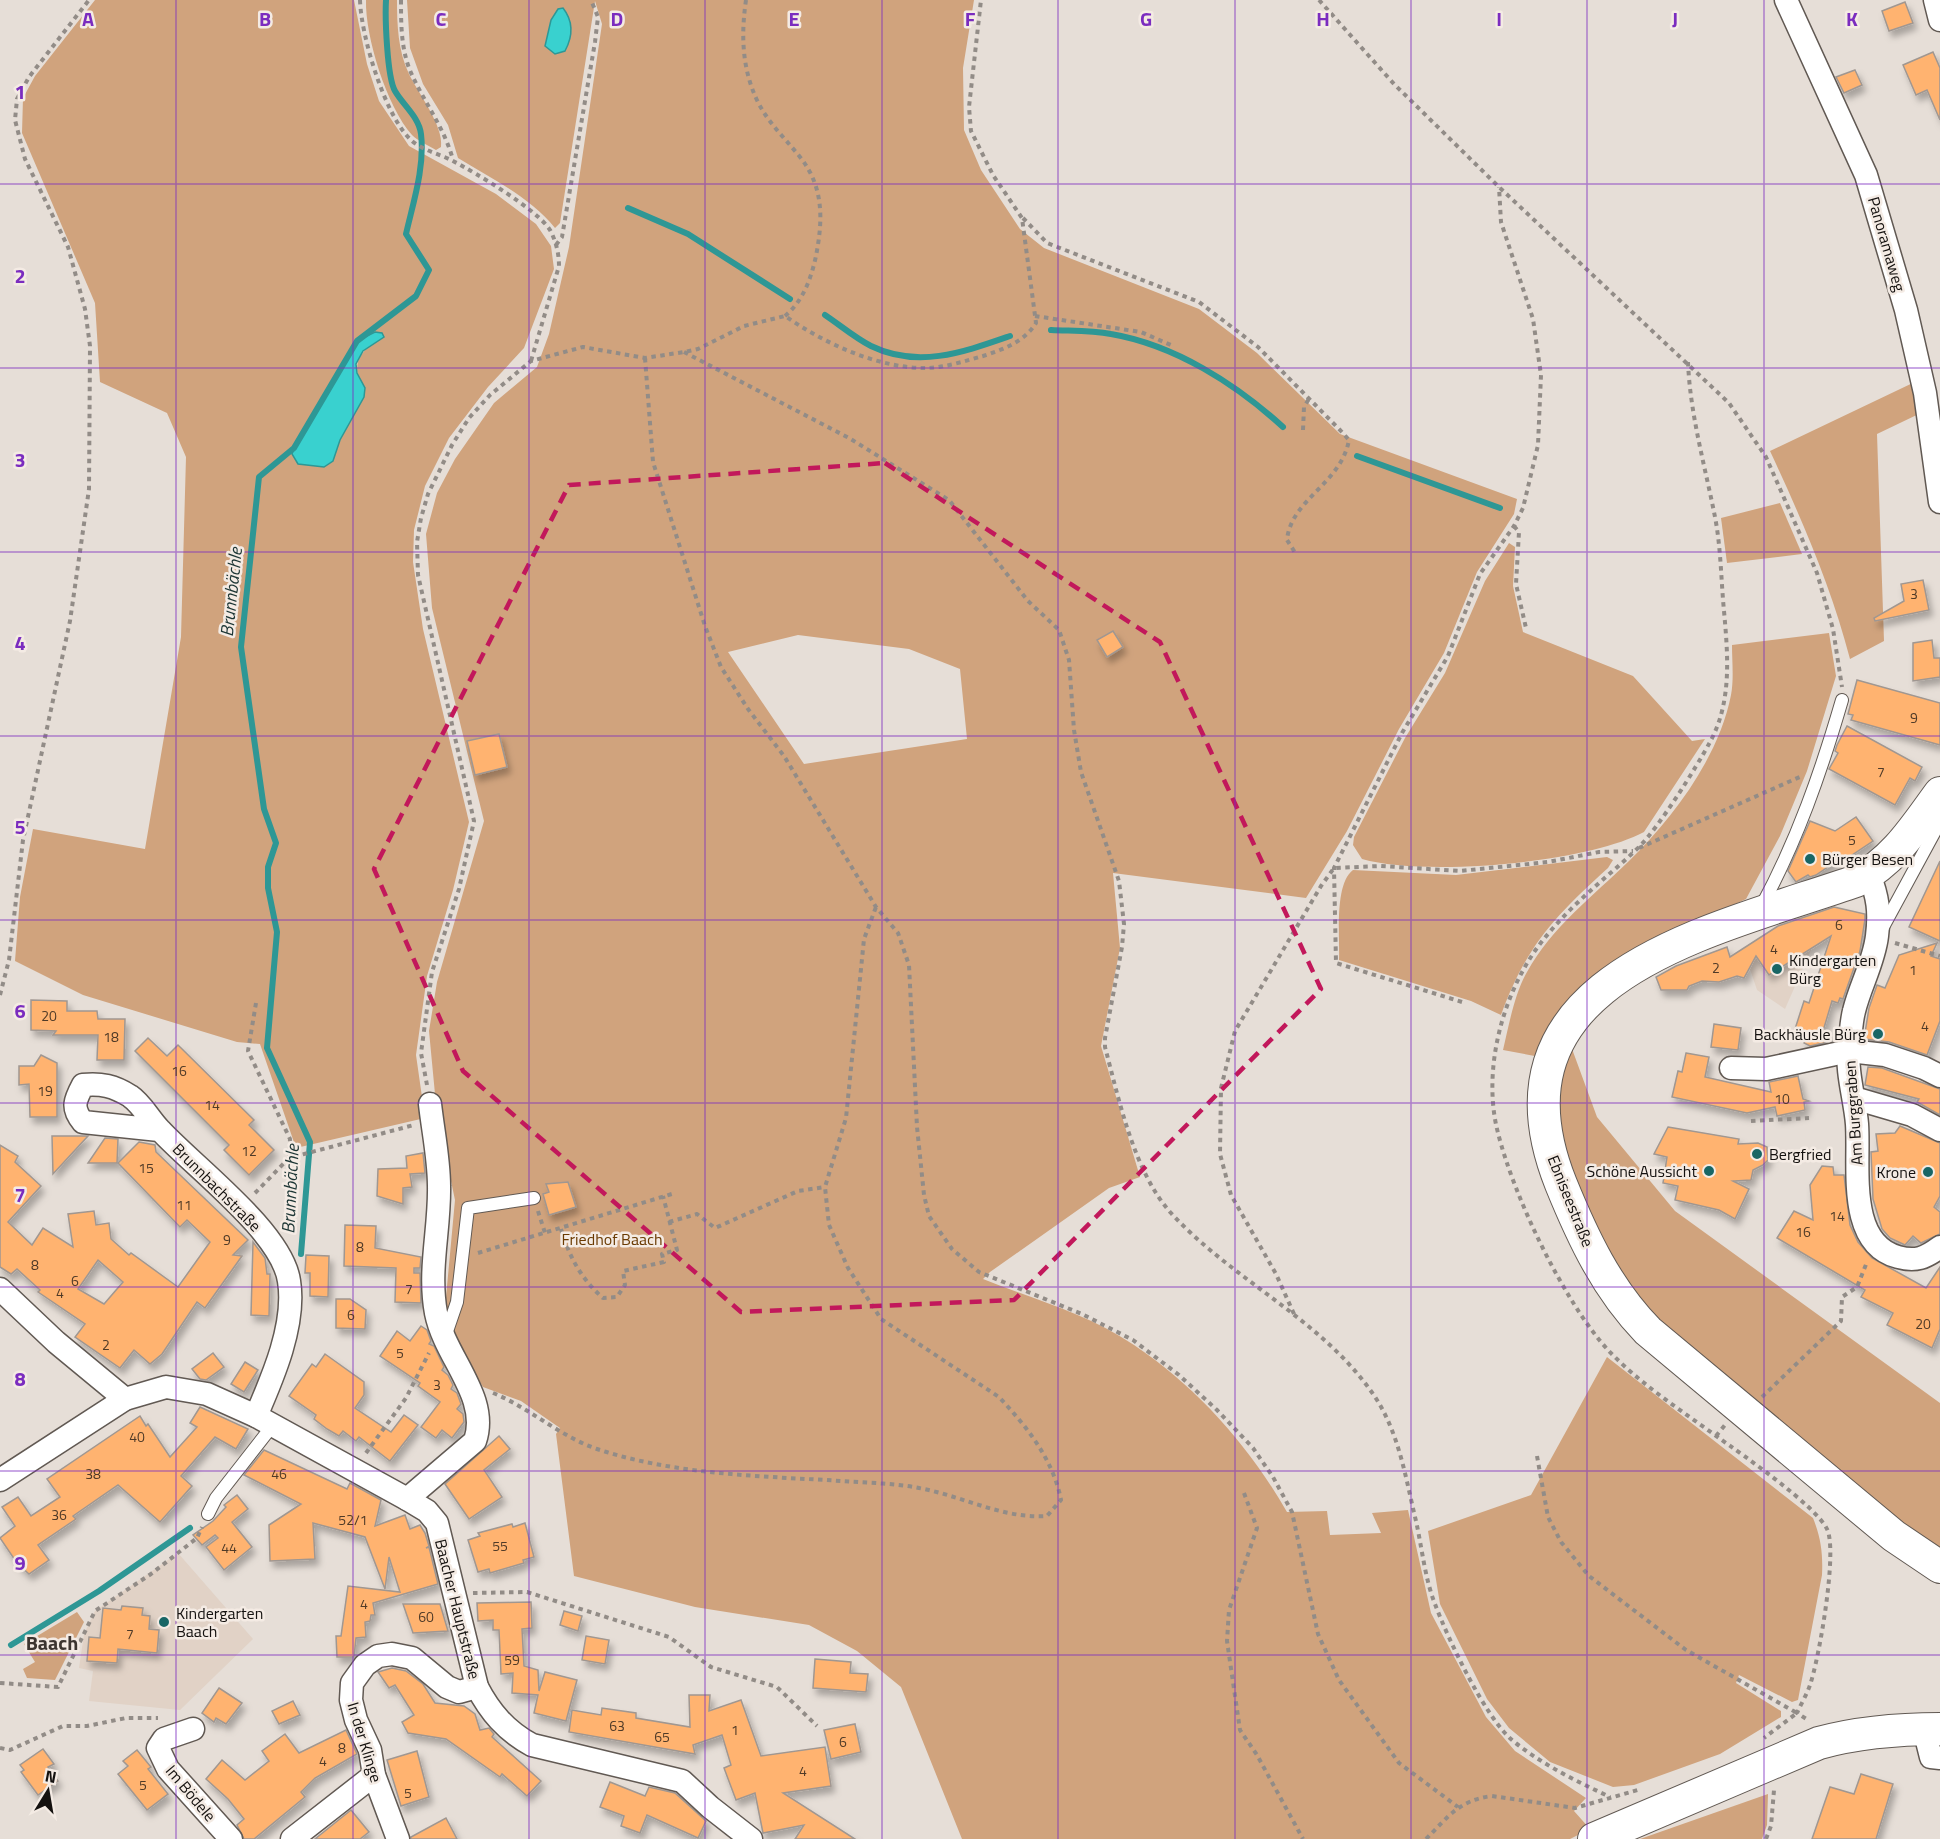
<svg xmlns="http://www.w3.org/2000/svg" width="1940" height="1839" font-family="'Titillium Web',sans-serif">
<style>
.built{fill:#e1d2c6}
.green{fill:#d0a37d;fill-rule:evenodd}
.water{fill:#39d1cf;stroke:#2e9795;stroke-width:1.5}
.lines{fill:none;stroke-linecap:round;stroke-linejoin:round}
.stream{stroke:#2e9795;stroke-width:6}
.building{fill:#ffb370;stroke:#a09791;stroke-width:1.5;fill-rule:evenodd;filter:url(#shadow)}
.lane-casing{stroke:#615953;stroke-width:14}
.street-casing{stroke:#615953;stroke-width:25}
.secondary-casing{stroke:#615953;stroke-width:34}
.path{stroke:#928c87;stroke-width:4;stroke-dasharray:4.5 4.5;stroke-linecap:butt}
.lane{stroke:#fff;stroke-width:12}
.street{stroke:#fff;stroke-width:22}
.secondary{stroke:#fff;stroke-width:32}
.marked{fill:none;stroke:#c2185b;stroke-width:4.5;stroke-dasharray:12 8;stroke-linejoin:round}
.grid{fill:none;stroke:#7b2cbf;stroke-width:1.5;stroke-opacity:0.55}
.poi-dot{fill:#186665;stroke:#f4ebe4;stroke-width:2}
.labels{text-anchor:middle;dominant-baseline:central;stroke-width:5;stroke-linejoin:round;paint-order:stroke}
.number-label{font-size:14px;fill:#4f3a27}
.street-label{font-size:16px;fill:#14110f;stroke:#f4ebe4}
.poi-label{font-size:16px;fill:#14110f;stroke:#f4ebe4;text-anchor:start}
.park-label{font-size:16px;fill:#6a3a02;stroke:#f4ebe4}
.water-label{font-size:18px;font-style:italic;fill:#1c3534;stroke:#f4ebe4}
.quarter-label{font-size:20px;font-weight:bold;fill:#3c3530;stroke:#f4ebe4}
.grid-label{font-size:20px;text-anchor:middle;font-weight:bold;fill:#7b2cbf;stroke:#f4ebe4;stroke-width:5;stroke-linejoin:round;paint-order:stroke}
</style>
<defs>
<filter id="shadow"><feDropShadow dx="3.5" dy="6" stdDeviation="3" flood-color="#0004"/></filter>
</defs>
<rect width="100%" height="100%" fill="#e6ded7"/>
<!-- built -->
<g class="built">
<path d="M 1803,910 L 1818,934 L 1785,1009 L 1757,990 L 1743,948 Z"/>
<path d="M 178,1553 L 253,1639 L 180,1710 L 89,1701 L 93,1671 L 79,1668 L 84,1634 L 95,1611 Z"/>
</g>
<!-- green -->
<g class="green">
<path d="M 95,0 L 354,0 L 367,64 L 379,101 L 409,146 L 496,194 L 536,224 L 551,246 L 554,269 L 524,348 L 488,387 L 449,438 L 425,486 L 414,530 L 413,562 L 423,629 L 469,822 L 453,890 L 427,976 L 416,1055 L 425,1118 L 296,1148 L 260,1044 L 237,1042 L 83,995 L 15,961 L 20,897 L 33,829 L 145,849 L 181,637 L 186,457 L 167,413 L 100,382 L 95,303 L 22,133 L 23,98 L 35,76 ZM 377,339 C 351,360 355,368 364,397 L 340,440 L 333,461 L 292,454 L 357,341 Z"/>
<path d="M 366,0 L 397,0 C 397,25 398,51 409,74 C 418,93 444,126 441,147 L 436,150 C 428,145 418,141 412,135 C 387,107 365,37 366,0 Z"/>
<path d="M 407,0 L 974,0 L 963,68 L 964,130 L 981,170 L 1020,229 L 1044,248 L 1199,309 L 1257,353 L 1340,434 L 1517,499 L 1514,514 L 1477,572 L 1444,653 L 1399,729 L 1347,831 L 1306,898 L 1113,873 L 1120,948 L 1101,1046 L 1140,1177 L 1109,1188 L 990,1272 L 983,1279 C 1033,1299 1089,1314 1134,1345 C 1198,1388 1249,1446 1287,1512 L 1327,1511 L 1330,1535 L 1381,1533 L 1372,1513 L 1408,1510 L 1431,1613 L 1486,1717 L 1515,1751 L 1586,1798 L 1574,1811 L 1590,1829 L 1570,1839 L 962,1839 L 901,1687 L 857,1651 L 809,1625 L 695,1607 L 574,1576 L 556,1434 L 560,1428 L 521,1401 L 483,1387 L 458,1346 L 445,1308 L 455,1200 L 437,1115 L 429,1031 L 437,982 L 484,821 L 432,608 L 426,534 L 437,493 L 455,459 L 494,403 L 537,367 L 549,334 L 569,247 L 602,24 L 595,1 L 560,223 L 555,228 C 530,197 492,179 458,158 L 448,125 L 423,84 L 410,48 ZM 798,635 L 909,649 L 960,669 L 967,739 L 804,764 L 728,652 Z"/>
<path d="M 1919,380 L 1925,411 L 1877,434 L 1884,641 L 1850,659 C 1831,586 1802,520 1770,451 Z"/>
<path d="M 1780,503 L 1802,554 L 1727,563 L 1721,518 Z"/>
<path d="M 1509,543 L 1515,547 L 1513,586 L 1523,632 L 1633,676 L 1692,741 L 1705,739 L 1644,832 C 1586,863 1426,877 1362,859 L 1353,845 L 1354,837 L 1405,738 L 1445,673 L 1485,581 Z"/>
<path d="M 1829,633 L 1836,676 L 1807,771 L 1780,836 L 1746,899 L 1623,956 L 1586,986 L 1540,1057 L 1503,1050 C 1509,1025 1514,995 1527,972 C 1552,927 1593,896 1629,861 C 1673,818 1719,757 1731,695 C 1734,679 1732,661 1732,645 Z"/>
<path d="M 1607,857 L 1613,860 L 1608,868 C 1555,916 1526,946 1501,1015 L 1471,1001 L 1339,960 C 1340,938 1334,884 1353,870 L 1456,875 Z"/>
<path d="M 1568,1038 L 1597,1117 L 1675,1211 L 1940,1403 L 1940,1558 L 1688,1350 L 1619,1283 L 1560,1141 L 1556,1088 Z"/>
<path d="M 1607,1357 L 1813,1518 C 1821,1538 1823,1554 1822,1575 L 1798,1700 L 1792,1702 L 1739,1675 L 1736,1683 L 1781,1711 L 1781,1717 L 1720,1754 L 1634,1785 L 1613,1787 L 1550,1762 L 1509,1728 L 1487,1699 L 1440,1604 L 1428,1531 L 1531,1495 Z"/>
<path d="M 77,1612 L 84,1622 L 55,1680 L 27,1678 L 23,1669 L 35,1662 L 24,1644 Z"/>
<path d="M 1768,1794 L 1767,1825 L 1762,1839 L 1640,1839 Z"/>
</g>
<!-- water -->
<g class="water">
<path d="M 563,8 C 574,22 573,36 565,51 L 555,54 L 545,46 L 551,20 L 558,9 Z"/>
<path d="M 375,332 L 382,333 L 384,337 L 363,351 L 356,364 L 357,373 L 365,388 L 364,397 L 340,440 L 333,461 L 324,467 L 298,464 L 292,454 L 294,448 L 357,341 Z"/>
</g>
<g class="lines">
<!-- stream -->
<g class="stream">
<path d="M 628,208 L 688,234 L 790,299"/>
<path d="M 825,315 C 840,325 855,338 871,346 C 918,369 964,352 1010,336"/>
<path d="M 1051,330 C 1071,331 1091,330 1111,334 C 1175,345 1236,384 1283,427"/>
<path d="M 1357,456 L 1500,508"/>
<path d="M 301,1254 L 310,1142 L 267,1048 L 277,932 L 268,888 L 268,867 L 276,843 L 264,809 L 241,647 L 259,477 L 294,448 L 357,341 L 416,296 L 429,270 L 406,234 C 413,203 425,167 421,134 C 419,117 403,105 395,91 C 387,77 385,18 386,0"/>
<path d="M 11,1645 L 99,1591 L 190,1528"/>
</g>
</g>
<!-- building -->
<g class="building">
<path d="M 1905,2 L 1913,23 L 1889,31 L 1882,11 Z"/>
<path d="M 1933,52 L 1940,68 L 1940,120 L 1927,90 L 1916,95 L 1903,65 Z"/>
<path d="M 1855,70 L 1862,85 L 1844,93 L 1836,77 Z"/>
<path d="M 1923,580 L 1929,610 L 1875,621 L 1874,618 L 1904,601 L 1901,584 Z"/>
<path d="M 1113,631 L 1123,647 L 1107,657 L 1097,640 Z"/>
<path d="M 1932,640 L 1934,658 L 1940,658 L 1940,677 L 1913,681 L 1913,643 Z"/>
<path d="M 1857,680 L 1940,703 L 1940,745 L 1851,720 L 1853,715 L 1848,714 Z"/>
<path d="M 1847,726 L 1922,767 L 1915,781 L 1910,778 L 1895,805 L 1829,769 L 1838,753 L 1835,751 L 1837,745 Z"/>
<path d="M 499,734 L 507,767 L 475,775 L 467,741 Z"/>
<path d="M 1856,817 L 1873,841 L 1846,859 L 1844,856 L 1816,875 L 1810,877 L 1808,875 L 1796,882 L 1788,871 L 1810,821 L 1835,831 Z"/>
<path d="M 1940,861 L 1940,941 L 1909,927 Z"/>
<path d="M 1834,907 L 1865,914 L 1865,919 L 1860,951 L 1843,999 L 1840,998 L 1838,1003 L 1832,1001 L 1823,1031 L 1831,1034 L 1828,1042 L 1810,1046 L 1804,1043 L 1808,1033 L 1795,1029 L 1804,1001 L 1809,1003 L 1831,936 L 1769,975 L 1756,956 L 1744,978 L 1737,976 L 1719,982 L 1702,981 L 1689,986 L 1687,990 L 1661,990 L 1656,977 L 1676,966 L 1727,947 L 1730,957 L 1778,926 Z"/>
<path d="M 1937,943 L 1931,956 L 1940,959 L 1940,1021 L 1927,1055 L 1889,1042 L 1864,1039 L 1869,1008 L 1877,985 L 1885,988 L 1899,955 Z"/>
<path d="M 31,1000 L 67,1001 L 67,1011 L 97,1011 L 98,1019 L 125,1019 L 124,1060 L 97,1060 L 98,1035 L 53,1035 L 56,1031 L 31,1030 Z"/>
<path d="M 1714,1024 L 1741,1028 L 1738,1050 L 1711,1047 Z"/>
<path d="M 148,1038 L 167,1056 L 178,1045 L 254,1120 L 249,1125 L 274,1150 L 249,1175 L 224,1150 L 229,1145 L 135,1051 Z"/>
<path d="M 1686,1053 L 1709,1057 L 1705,1077 L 1771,1092 L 1769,1082 L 1798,1076 L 1803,1099 L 1809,1101 L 1804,1102 L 1805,1110 L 1777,1116 L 1775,1107 L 1747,1113 L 1672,1097 L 1678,1071 L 1682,1072 Z"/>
<path d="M 41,1055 L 57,1063 L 57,1117 L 30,1117 L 29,1084 L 19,1085 L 19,1066 L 34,1066 Z"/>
<path d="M 1868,1067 L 1882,1068 L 1940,1089 L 1940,1115 L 1917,1102 L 1919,1099 L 1865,1085 Z"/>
<path d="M 1900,1126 L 1940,1143 L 1940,1196 L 1934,1207 L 1940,1212 L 1940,1234 L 1921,1243 L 1913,1236 L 1905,1245 L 1890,1238 L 1882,1229 L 1873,1199 L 1871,1152 L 1878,1151 L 1876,1134 L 1895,1133 Z"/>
<path d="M 1668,1127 L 1739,1139 L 1738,1144 L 1758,1143 L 1767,1147 L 1768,1160 L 1763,1165 L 1753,1170 L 1751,1180 L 1733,1181 L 1749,1189 L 1735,1219 L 1719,1210 L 1675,1200 L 1678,1186 L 1663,1183 L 1667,1157 L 1654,1154 Z"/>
<path d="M 52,1136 L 88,1136 L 53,1174 Z"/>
<path d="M 105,1138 L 118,1139 L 117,1163 L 88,1163 Z"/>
<path d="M 139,1142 L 155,1145 L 156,1152 L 248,1240 L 233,1255 L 242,1256 L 205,1308 L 197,1302 L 162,1354 L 150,1364 L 134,1350 L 120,1368 L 75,1337 L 85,1324 L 38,1292 L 40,1290 L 17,1269 L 11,1274 L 0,1267 L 0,1145 L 18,1156 L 15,1162 L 41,1186 L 8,1222 L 32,1245 L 43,1228 L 73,1247 L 68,1214 L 94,1211 L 96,1225 L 109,1223 L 111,1239 L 129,1255 L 131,1253 L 178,1287 L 210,1242 L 187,1220 L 180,1227 L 118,1163 ZM 98,1260 L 123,1282 L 104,1304 L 78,1289 Z"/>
<path d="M 423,1153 L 425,1173 L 410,1174 L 412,1187 L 403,1188 L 403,1204 L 377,1196 L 378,1169 L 407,1168 L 406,1156 Z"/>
<path d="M 1822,1166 L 1833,1167 L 1834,1175 L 1844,1175 L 1850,1225 L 1858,1242 L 1872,1258 L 1926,1288 L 1940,1267 L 1940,1329 L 1932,1348 L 1887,1325 L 1893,1313 L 1861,1297 L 1865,1290 L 1777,1238 L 1794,1211 L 1813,1220 L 1810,1185 Z"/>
<path d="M 568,1182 L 576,1207 L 549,1215 L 543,1194 L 549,1192 L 546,1184 Z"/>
<path d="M 345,1225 L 376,1226 L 375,1248 L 421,1257 L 420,1268 L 414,1268 L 414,1273 L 420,1273 L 421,1303 L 395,1302 L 396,1268 L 344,1266 Z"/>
<path d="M 253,1242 L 265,1258 L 267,1274 L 270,1274 L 269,1316 L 251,1315 Z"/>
<path d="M 306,1255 L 329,1256 L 328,1297 L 310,1296 L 310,1273 L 305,1273 Z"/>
<path d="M 336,1299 L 350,1299 L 366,1310 L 365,1329 L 336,1328 Z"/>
<path d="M 421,1326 L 427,1330 L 431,1341 L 429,1344 L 434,1346 L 444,1367 L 442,1370 L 448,1375 L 453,1385 L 451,1389 L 457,1393 L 461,1404 L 457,1409 L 463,1414 L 464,1422 L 452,1438 L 442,1430 L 436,1438 L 421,1427 L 440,1402 L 418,1386 L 420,1383 L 380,1356 L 397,1331 L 410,1341 Z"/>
<path d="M 213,1353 L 224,1367 L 206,1380 L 200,1379 L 192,1369 Z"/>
<path d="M 325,1354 L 364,1382 L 364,1395 L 355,1408 L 391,1432 L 404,1415 L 418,1425 L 390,1461 L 359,1437 L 356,1441 L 343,1431 L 339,1436 L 327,1429 L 314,1419 L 316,1415 L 289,1396 L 312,1364 L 316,1367 Z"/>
<path d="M 245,1362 L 258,1370 L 244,1392 L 231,1384 Z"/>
<path d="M 200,1407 L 248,1429 L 236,1449 L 215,1437 L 181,1476 L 192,1486 L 160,1522 L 118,1485 L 73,1516 L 76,1519 L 38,1545 L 49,1560 L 29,1574 L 17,1563 L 0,1538 L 15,1526 L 2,1507 L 18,1497 L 31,1516 L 60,1497 L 47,1479 L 140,1416 L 146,1426 L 148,1424 L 170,1457 L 197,1427 L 190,1423 Z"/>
<path d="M 499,1436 L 510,1449 L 484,1470 L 502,1497 L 469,1519 L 445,1484 Z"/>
<path d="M 264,1450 L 347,1489 L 350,1483 L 381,1500 L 375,1526 L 405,1515 L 410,1529 L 420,1525 L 425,1533 L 429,1546 L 426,1548 L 429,1547 L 438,1584 L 373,1603 L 375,1615 L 371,1615 L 370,1621 L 365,1622 L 366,1637 L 356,1638 L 354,1657 L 337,1657 L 336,1636 L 341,1636 L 348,1586 L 400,1592 L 389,1557 L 385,1589 L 365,1537 L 313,1523 L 315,1559 L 270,1561 L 269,1525 L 301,1504 L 244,1475 Z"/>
<path d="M 237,1495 L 248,1509 L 232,1522 L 252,1547 L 224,1570 L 206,1547 L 218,1538 L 215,1535 L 202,1545 L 193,1535 L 213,1521 L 226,1507 L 224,1505 Z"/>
<path d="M 525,1523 L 534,1557 L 523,1560 L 524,1563 L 490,1573 L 489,1569 L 478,1572 L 468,1540 L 480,1536 L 478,1533 L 512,1524 L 513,1527 Z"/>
<path d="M 531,1602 L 532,1628 L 522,1629 L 524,1666 L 538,1670 L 539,1691 L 545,1672 L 577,1680 L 566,1721 L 534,1713 L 538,1695 L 512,1693 L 513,1673 L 501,1674 L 499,1630 L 493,1630 L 493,1620 L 478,1621 L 477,1603 Z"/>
<path d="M 403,1604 L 440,1604 L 448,1631 L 413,1633 Z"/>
<path d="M 122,1606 L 143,1608 L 142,1615 L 150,1616 L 149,1629 L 159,1630 L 157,1653 L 118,1649 L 117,1663 L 87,1661 L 89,1637 L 100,1638 L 103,1608 L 121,1610 Z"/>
<path d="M 564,1611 L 582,1616 L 578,1631 L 560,1625 Z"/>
<path d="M 586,1636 L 609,1640 L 605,1664 L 582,1660 Z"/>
<path d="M 815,1659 L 851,1662 L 850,1673 L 868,1674 L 866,1692 L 813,1688 Z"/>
<path d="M 392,1668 L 406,1671 L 423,1684 L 435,1703 L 464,1706 L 475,1714 L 480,1730 L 489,1728 L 494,1734 L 492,1737 L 541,1781 L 527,1796 L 502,1774 L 500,1777 L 446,1739 L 408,1733 L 402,1722 L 414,1715 L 395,1685 L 389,1688 L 378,1672 Z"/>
<path d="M 219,1688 L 242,1703 L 226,1724 L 216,1718 L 214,1722 L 202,1713 Z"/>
<path d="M 689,1695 L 710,1695 L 709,1711 L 741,1700 L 761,1756 L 825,1747 L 831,1786 L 783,1793 L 855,1839 L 795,1839 L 804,1825 L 763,1833 L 755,1793 L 736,1800 L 724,1768 L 731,1765 L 722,1735 L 693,1745 L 695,1754 L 569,1732 L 572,1710 L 601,1715 L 602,1708 L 636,1713 L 636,1718 L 690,1727 Z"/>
<path d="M 293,1701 L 300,1715 L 279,1724 L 272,1711 Z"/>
<path d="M 855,1724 L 861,1752 L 831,1759 L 824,1730 Z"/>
<path d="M 346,1730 L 357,1754 L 315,1778 L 301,1792 L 305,1797 L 254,1839 L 244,1839 L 237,1825 L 244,1819 L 228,1799 L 206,1779 L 222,1760 L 245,1780 L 269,1761 L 262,1751 L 285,1734 L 299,1753 Z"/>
<path d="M 43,1749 L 54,1764 L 48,1767 L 58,1781 L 38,1795 L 21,1772 L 24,1770 L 20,1765 Z"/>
<path d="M 137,1750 L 151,1767 L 148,1769 L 168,1794 L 147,1810 L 118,1774 L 128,1766 L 123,1761 Z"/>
<path d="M 417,1751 L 429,1797 L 401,1806 L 387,1760 Z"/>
<path d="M 1861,1774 L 1893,1784 L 1876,1839 L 1812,1839 L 1830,1787 L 1854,1794 Z"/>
<path d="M 610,1782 L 645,1796 L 649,1787 L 675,1793 L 706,1821 L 698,1838 L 647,1815 L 640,1833 L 621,1826 L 624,1816 L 600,1807 Z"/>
<path d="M 351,1810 L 369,1832 L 360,1839 L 315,1839 Z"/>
<path d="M 446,1818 L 457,1839 L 411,1839 L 411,1837 Z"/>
</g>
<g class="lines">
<defs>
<g id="lane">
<path d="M 1761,907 C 1797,841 1821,772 1842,700"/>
<path d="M 1882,929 L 1940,822"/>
<path d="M 445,1337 L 457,1302 L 468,1208 L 534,1198"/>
<path d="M 208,1514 L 216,1498 L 273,1425"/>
</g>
<g id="street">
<path d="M 1786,0 L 1866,175 L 1906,310 L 1925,393 L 1940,502"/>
<path d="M 1935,0 L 1940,20"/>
<path d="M 1869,874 C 1878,897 1880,912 1877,936 C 1874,962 1860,986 1854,1011 C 1851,1022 1851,1035 1849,1047 C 1846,1072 1855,1099 1857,1124 C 1860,1165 1846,1243 1898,1257 C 1916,1262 1925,1258 1940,1247"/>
<path d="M 1731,1068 L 1766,1069 L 1849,1051 L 1885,1055 L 1924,1068 L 1940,1076"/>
<path d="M 1854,1098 L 1912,1115 L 1940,1130"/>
<path d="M 159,1130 L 83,1122 C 71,1108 75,1100 83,1085 C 101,1083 114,1086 130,1096 C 142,1104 150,1120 160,1130 C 194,1167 282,1232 289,1281 C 296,1324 273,1377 256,1416"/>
<path d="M 0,1289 L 56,1342 L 125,1399"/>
<path d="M 0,1480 L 125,1399 L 166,1387 L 207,1394 L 256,1416 L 407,1499 L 427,1511 L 437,1523 L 477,1687 C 490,1712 506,1731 532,1745 L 682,1781 L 710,1807 L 751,1839"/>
<path d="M 407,1499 L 475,1441 C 490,1397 445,1358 436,1313 C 428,1270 440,1229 439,1186 C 439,1159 433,1131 430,1104"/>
<path d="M 193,1729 L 164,1739 L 158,1748 L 168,1769 L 231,1839"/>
<path d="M 1924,1729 L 1931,1757 L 1940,1758"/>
<path d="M 292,1839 L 374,1775"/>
<path d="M 398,1839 L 374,1775 L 370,1750 L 356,1720 L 351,1700 L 352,1683 L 365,1665 L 378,1656 L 392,1654 L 412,1658 L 447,1687 L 459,1692 L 477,1687"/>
</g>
<g id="secondary">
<path d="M 1940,793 C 1915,827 1895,860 1856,881 C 1713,931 1478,977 1561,1184 C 1583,1238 1607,1289 1648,1331 L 1894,1536 L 1940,1567"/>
<path d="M 1594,1839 L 1819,1743 C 1859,1732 1899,1729 1940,1729"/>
</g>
</defs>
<!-- lane casing -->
<use href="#lane" class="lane-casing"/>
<!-- street casing -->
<use href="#street" class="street-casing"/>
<!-- secondary casing -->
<use href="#secondary" class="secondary-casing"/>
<!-- path -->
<g class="path">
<path d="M 360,0 C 361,36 385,117 412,141 C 424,151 440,154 453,161 C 476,173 538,210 550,230 C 556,241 559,254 559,266 L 531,361"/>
<path d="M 401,0 C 401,23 401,46 409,68 C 422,100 444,126 453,160"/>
<path d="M 746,0 C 741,34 742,67 756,98 C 767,122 784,137 800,157 C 824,187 823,220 816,256 C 811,279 803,301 785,316"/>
<path d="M 1319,0 L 1394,84 L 1499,187 L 1729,403 L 1766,457 L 1817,573 L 1833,629 L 1842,687"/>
<path d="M 1023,218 L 1047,243 L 1199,302 L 1258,347 L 1340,430 L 1349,440 C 1341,484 1291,499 1287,540 L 1296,554"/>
<path d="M 556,245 L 562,237 L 595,42 L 598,17 L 591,0"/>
<path d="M 1035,316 L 1141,332 L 1173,346"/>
<path d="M 684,352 L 849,438 L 949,500 L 1028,601 L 1059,630 L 1069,660 L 1074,730 L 1081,772 L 1119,881 L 1124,924 L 1122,947 L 1105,1038 L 1105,1047 C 1119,1100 1134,1172 1171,1213 C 1234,1282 1326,1321 1377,1400 C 1400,1437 1406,1480 1416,1521 C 1422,1548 1425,1579 1435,1604 C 1448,1639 1485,1717 1512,1740 C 1541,1764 1576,1781 1610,1797"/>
<path d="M 645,358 L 653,462 L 705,626 L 721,667 L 748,709 L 784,756 L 876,907 L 898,933 L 909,965 L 917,1127 L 924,1195 L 929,1216 L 952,1249 L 979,1272 L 1082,1314 L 1133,1340 L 1179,1375 L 1217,1410 L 1253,1448 L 1273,1477 L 1292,1512 L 1318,1634 L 1339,1680 L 1399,1763 L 1458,1807"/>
<path d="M 1688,362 C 1690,414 1705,466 1715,517 C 1721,548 1721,580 1724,611 C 1728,656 1732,702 1710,742 C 1696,768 1659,827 1639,847 C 1609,876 1575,901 1548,934 C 1504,985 1481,1068 1498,1133 C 1514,1197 1564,1302 1608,1350 C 1640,1384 1682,1411 1719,1438 C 1743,1455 1816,1506 1827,1529 C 1838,1551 1819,1659 1810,1685 C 1807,1694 1801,1704 1797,1713 L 1808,1720"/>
<path d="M 1303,430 L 1304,407 L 1310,397"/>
<path d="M 1514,526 L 1519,532 L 1516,584 L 1526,628"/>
<path d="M 1639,848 L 1802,776"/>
<path d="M 1895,943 L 1940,956"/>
<path d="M 0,995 L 9,960 L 23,840 L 70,621 L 89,489 L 90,346 L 85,309 L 68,247 L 25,159 L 15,120 L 17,99 L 29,77 L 89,0"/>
<path d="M 1462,1002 L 1336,963 L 1334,868 L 1402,733 L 1448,656 L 1480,574 L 1514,526 L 1523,508 L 1538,445 L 1541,375 L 1533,319 L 1501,222 L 1499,187"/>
<path d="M 256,1003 L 248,1051 L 290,1139 L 289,1158"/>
<path d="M 427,1085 L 421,1053 L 432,972 L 459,889 L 474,821 L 418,575 L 417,542 L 421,518 L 428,494 L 452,445 L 469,418 L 490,395 L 531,361 L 583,347 L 645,358 L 684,352 L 698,349 L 744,326 L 785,316 C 824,343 877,368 925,368 C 944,368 965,361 983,356 C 1004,349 1024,342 1036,323 L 1022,218 L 993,175 L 971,131 L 969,107 L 981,0"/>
<path d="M 1751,1121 L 1809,1118"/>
<path d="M 255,1193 L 289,1158 L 414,1125"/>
<path d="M 538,1211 L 545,1233"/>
<path d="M 669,1222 L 697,1214 L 715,1228 L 798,1191 L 825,1187"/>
<path d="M 561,1229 C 569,1256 581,1279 603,1298 L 617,1297 L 625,1285 L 623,1271 L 664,1262 L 662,1254 L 677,1250 L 663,1196"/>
<path d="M 478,1253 L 675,1193"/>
<path d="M 1294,1314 L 1276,1274 L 1231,1195 L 1220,1154 L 1221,1088 L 1235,1031 L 1321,886 L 1334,868 L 1381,866 L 1460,871 L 1548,862 L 1599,852 L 1633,851"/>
<path d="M 493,1393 C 530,1408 559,1436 597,1449 C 675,1475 761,1476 842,1481 C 867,1483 894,1483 919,1488 C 963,1496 1002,1519 1047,1516 L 1061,1500 C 1053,1459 1027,1427 999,1397 L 881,1319 L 848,1268 L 829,1225 L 825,1187 L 846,1118 L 864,939 L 876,907"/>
<path d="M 1762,1397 L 1841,1321 L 1842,1297 L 1857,1287 L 1867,1262"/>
<path d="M 1716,1436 L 1725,1425"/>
<path d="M 366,1453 L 406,1398 L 429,1353"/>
<path d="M 1537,1456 L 1548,1517 L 1561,1542 L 1589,1576 L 1686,1650 L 1797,1713 L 1764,1738"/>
<path d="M 1244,1493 L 1257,1528 L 1229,1610 L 1227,1641 L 1240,1730 L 1257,1755 L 1303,1839"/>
<path d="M 473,1593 L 527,1592 L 669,1637 L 711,1667 L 777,1687 L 817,1726"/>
<path d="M 0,1683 L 58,1687 L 95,1611 L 151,1574 L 197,1538 L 202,1527"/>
<path d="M 0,1748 L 10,1750 L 63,1726 L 87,1726 L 126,1718 L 158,1718"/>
<path d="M 1426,1839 C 1448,1817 1459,1800 1492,1796 L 1575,1808 L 1641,1789"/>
<path d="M 1766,1839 L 1771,1826 L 1774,1790"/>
</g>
<!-- lane -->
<use href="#lane" class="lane"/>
<!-- street -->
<use href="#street" class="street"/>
<!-- secondary -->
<use href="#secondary" class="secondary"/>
</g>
<!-- marked area -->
<path class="marked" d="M 885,463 L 1160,642 L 1321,989 L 1014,1300 L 741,1312 L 463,1071 L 374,869 L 569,485 Z"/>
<!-- grid -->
<path class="grid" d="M 176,0 L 176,1839M 353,0 L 353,1839M 529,0 L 529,1839M 705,0 L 705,1839M 882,0 L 882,1839M 1058,0 L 1058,1839M 1235,0 L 1235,1839M 1411,0 L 1411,1839M 1587,0 L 1587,1839M 1764,0 L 1764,1839M 0,184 L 1940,184M 0,368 L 1940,368M 0,552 L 1940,552M 0,736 L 1940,736M 0,920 L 1940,920M 0,1103 L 1940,1103M 0,1287 L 1940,1287M 0,1471 L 1940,1471M 0,1655 L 1940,1655"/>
<!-- markers -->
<g class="poi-dot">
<circle cx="1810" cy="859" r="6"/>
<circle cx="1777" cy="969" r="6"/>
<circle cx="1878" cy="1034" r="6"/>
<circle cx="1757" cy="1154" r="6"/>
<circle cx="1709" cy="1171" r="6"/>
<circle cx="1928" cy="1172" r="6"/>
<circle cx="164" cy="1622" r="6"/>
</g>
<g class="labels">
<!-- number labels -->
<g class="number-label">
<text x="1914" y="593">3</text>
<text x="1914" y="717">9</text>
<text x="1881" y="771">7</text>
<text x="1852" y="839">5</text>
<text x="1839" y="924">6</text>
<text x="1774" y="948">4</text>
<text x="1716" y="967">2</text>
<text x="1913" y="969">1</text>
<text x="49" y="1015">20</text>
<text x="1925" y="1025">4</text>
<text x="111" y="1036">18</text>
<text x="179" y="1070">16</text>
<text x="45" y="1090">19</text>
<text x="1782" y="1098">10</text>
<text x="212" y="1104">14</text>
<text x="249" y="1150">12</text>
<text x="146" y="1167">15</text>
<text x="184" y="1204">11</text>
<text x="1837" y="1215">14</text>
<text x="1803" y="1231">16</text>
<text x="227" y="1239">9</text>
<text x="360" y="1246">8</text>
<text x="35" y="1264">8</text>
<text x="75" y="1280">6</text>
<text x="409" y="1288">7</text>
<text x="60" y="1292">4</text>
<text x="351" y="1314">6</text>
<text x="1923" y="1323">20</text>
<text x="106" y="1344">2</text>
<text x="400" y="1352">5</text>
<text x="437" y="1384">3</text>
<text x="137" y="1436">40</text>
<text x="93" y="1473">38</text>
<text x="279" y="1473">46</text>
<text x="59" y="1514">36</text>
<text x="353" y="1519">52/1</text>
<text x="500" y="1545">55</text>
<text x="229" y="1547">44</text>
<text x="364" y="1603">4</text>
<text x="426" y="1616">60</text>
<text x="130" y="1633">7</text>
<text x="512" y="1659">59</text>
<text x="617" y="1725">63</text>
<text x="735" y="1729">1</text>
<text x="662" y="1736">65</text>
<text x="843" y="1741">6</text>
<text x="342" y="1747">8</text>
<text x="323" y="1760">4</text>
<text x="803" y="1770">4</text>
<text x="143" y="1784">5</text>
<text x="408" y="1792">5</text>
</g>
<!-- street labels -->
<g class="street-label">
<text transform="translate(1887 244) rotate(74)">Panoramaweg</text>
<text transform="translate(1853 1113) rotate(-94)">Am Burggraben</text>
<text transform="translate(217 1187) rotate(45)">Brunnbachstraße</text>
<text transform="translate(1571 1201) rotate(68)">Ebniseestraße</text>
<text transform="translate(458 1609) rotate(76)">Baacher Hauptstraße</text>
<text transform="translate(365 1742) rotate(73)">In der Klinge</text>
<text transform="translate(191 1793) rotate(50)">Im Bödele</text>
</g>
<!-- poi labels -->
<g class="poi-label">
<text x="1822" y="859">Bürger Besen</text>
<text x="1789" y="960">Kindergarten<tspan x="1789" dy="18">Bürg</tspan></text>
<text x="1866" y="1034" text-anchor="end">Backhäusle Bürg</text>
<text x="1769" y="1154">Bergfried</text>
<text x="1697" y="1171" text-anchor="end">Schöne Aussicht</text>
<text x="1916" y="1172" text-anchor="end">Krone</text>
<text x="176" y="1613">Kindergarten<tspan x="176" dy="18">Baach</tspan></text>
</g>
<!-- park labels -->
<g class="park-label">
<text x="612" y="1239">Friedhof Baach</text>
</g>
<!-- water labels -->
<g class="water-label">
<text transform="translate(231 592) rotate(-84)">Brunnbächle</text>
<text transform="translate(290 1189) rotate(-87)">Brunnbächle</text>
</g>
<!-- quarter labels -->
<g class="quarter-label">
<text x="52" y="1642">Baach</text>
</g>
</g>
<g class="grid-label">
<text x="88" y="26">A</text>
<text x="265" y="26">B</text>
<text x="441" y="26">C</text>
<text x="617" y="26">D</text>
<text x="794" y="26">E</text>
<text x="970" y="26">F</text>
<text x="1146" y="26">G</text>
<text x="1323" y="26">H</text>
<text x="1499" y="26">I</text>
<text x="1675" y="26">J</text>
<text x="1852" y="26">K</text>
<text x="20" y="99">1</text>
<text x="20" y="283">2</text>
<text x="20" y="467">3</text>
<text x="20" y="650">4</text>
<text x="20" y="834">5</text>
<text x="20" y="1018">6</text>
<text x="20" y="1202">7</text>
<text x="20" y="1386">8</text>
<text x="20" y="1570">9</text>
</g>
<!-- north arrow -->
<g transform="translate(48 1791) rotate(11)" stroke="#f4ebe4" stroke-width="4.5" paint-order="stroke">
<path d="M0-4.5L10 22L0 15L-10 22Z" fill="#14110f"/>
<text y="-9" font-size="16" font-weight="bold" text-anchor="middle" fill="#14110f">N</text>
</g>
</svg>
